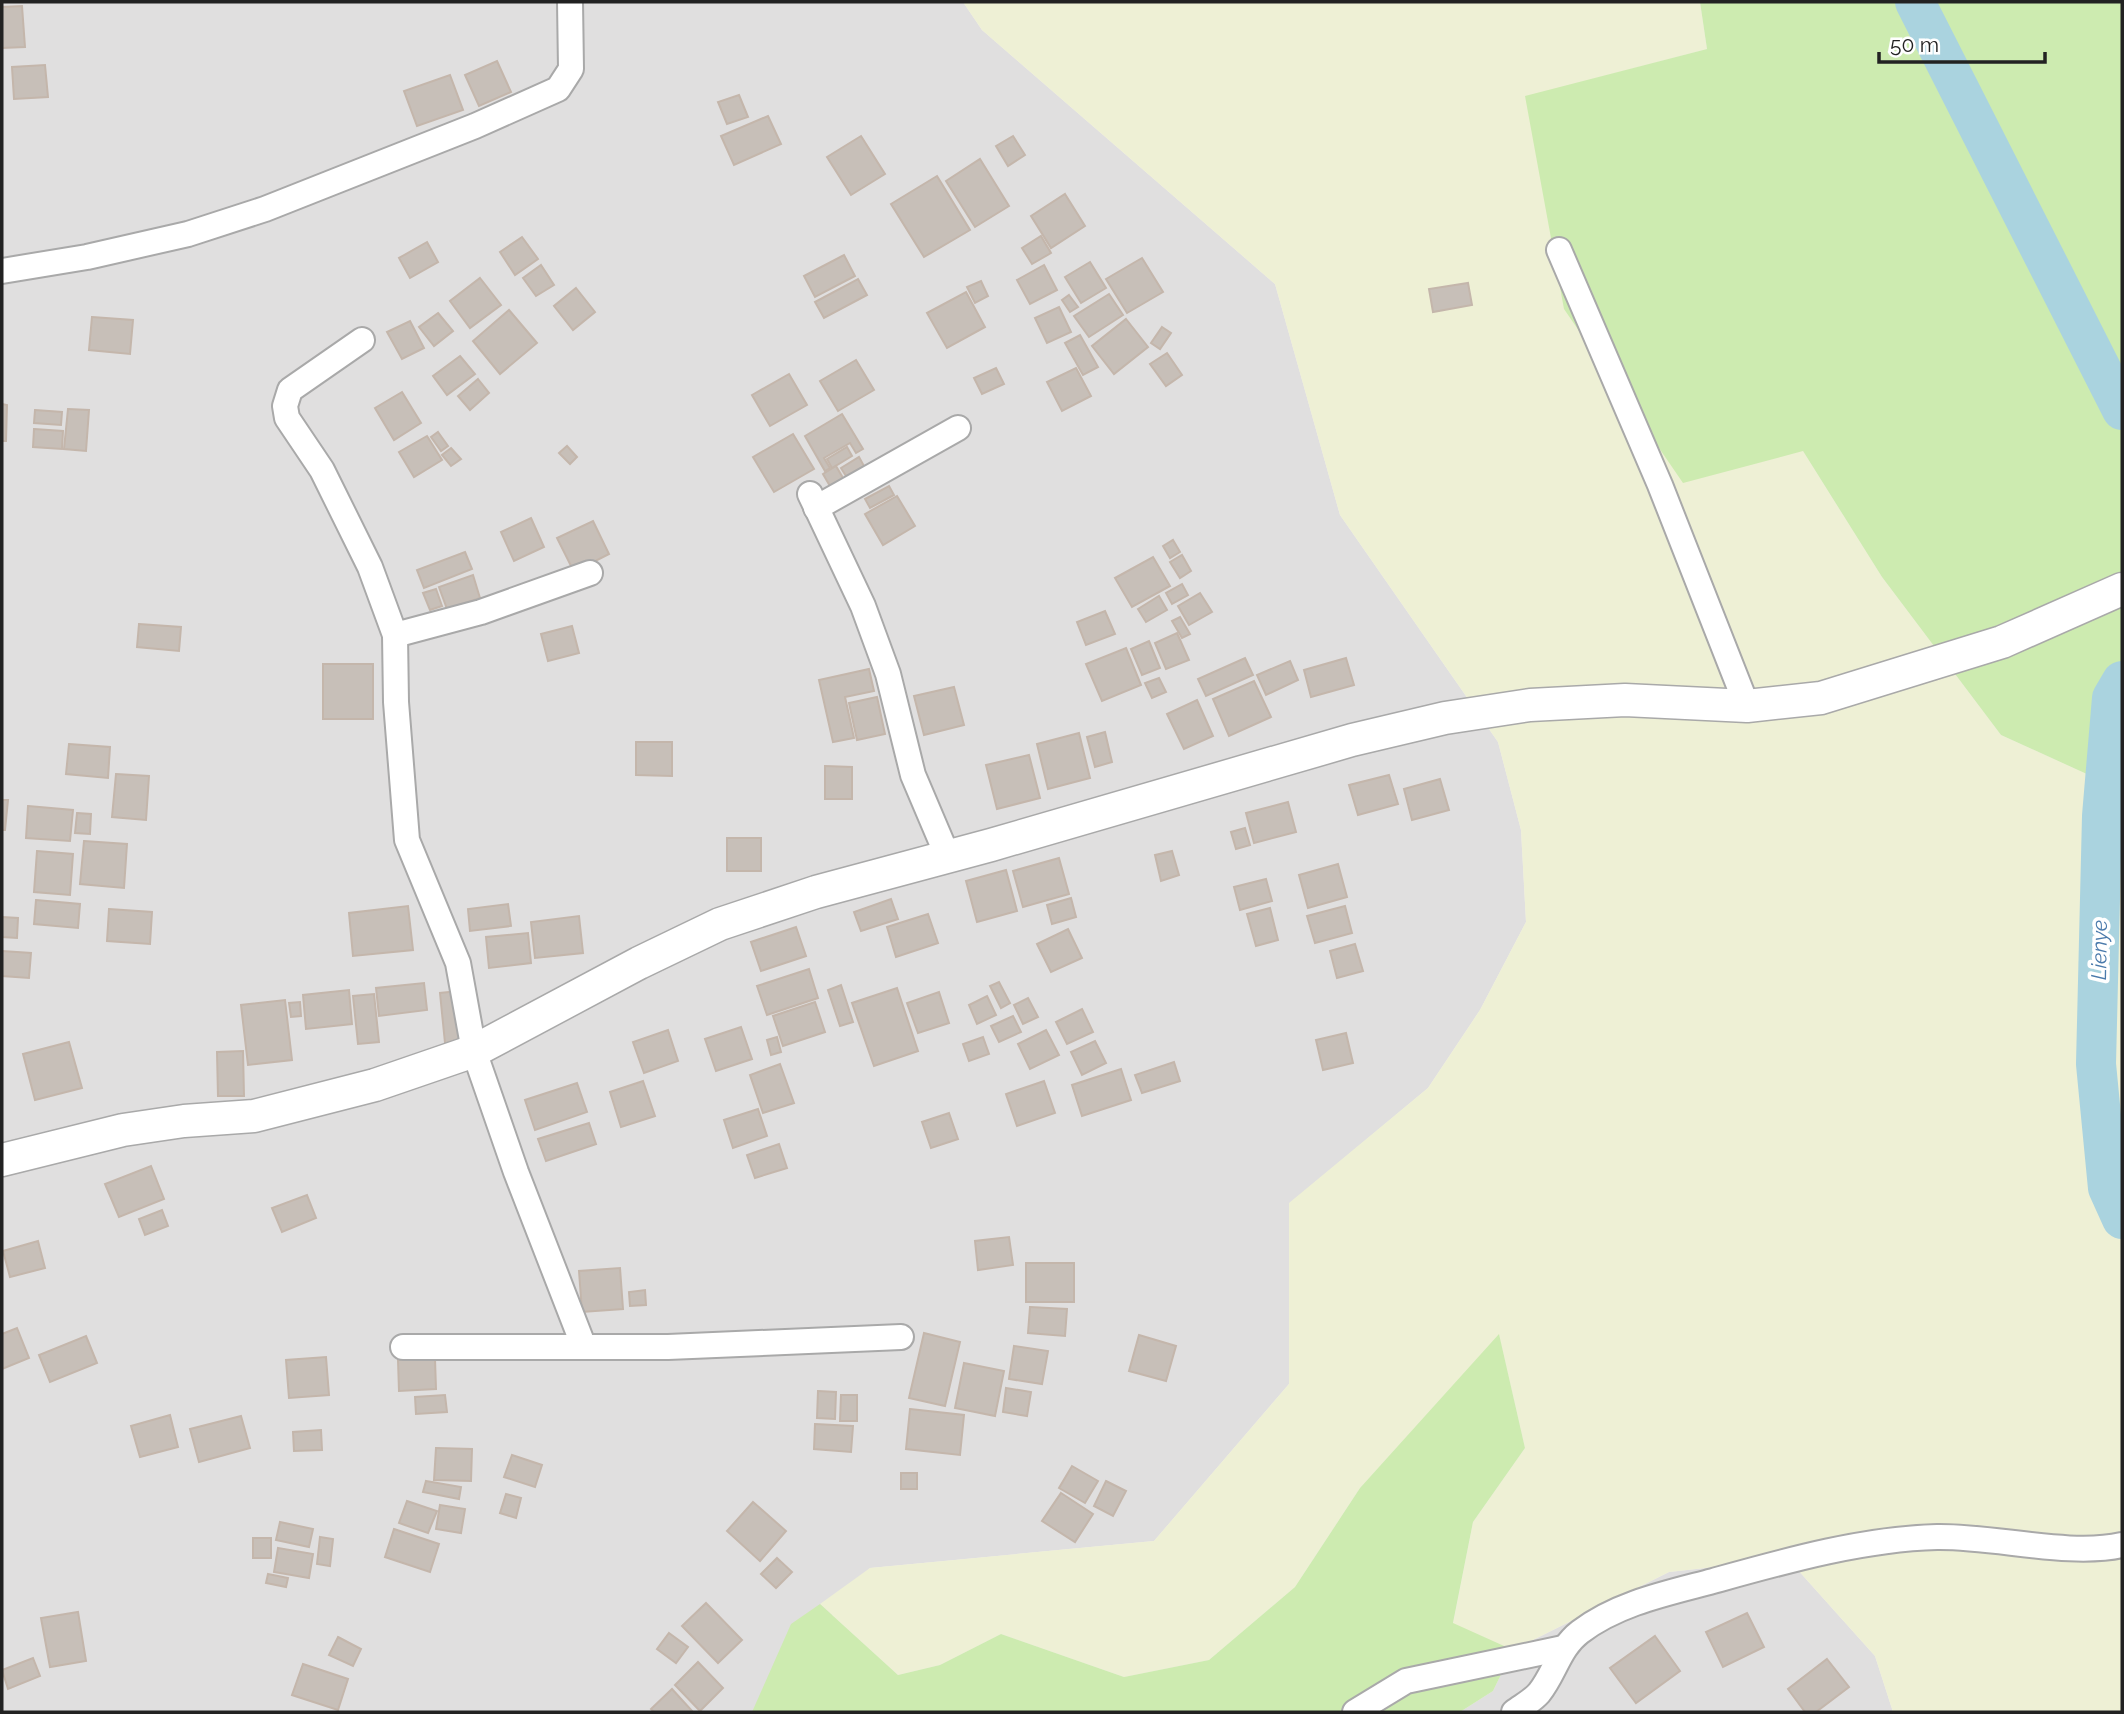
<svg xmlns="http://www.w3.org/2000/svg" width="2124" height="1714" font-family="Raleway,sans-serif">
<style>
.residential{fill:#e0dfdf}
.farmland{fill:#eef0d5}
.grass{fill:#cdebb0}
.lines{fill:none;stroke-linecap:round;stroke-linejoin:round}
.river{stroke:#aad3df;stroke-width:40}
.building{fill:#c7bfb8;stroke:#c4b6ab;stroke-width:2}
.minor-casing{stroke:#a9a9a9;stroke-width:28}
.tertiary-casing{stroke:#a9a9a9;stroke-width:35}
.minor{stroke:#fff;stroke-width:24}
.tertiary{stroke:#fff;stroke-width:32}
.labels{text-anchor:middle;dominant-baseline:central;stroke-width:7;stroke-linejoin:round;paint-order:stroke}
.water-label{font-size:21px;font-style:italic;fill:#4a7aab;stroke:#fff}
</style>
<rect width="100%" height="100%" fill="#f2efe9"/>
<!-- residential -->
<g class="residential">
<path d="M 2,2 L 963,2 L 982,30 L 1275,284 L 1340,515 L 1498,742 L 1521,830 L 1526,922 L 1480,1010 L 1428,1088 L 1289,1204 L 1289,1384 L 1154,1541 L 870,1568 L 752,1712 L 2,1712 Z"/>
<path d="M 1788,1559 L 1875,1656 L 1893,1712 L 1460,1712 L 1493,1691 L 1513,1650 L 1669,1572 Z"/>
</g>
<!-- farmland -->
<path class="farmland" d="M 963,2 L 1700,2 L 1707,49 L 1525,97 L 1803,451 L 1882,577 L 2001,735 L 2122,790 L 2122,1712 L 1893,1712 L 1875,1656 L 1788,1559 L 1669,1572 L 1513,1650 L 1453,1624 L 1473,1522 L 1525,1448 L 1499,1335 L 1360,1488 L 1295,1587 L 1209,1660 L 1124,1677 L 1001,1634 L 940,1665 L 898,1675 L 820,1604 L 870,1568 L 1154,1541 L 1289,1384 L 1289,1203 L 1428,1088 L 1480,1010 L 1526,922 L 1521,830 L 1498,742 L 1340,515 L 1275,284 L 982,30 Z"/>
<!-- grass -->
<g class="grass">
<path d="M 1700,2 L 2122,2 L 2122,790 L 2001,735 L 1882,577 L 1803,451 L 1683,483 L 1564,309 L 1525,96 L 1707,49 Z"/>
<path d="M 1499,1334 L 1525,1448 L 1473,1522 L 1453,1623 L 1513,1650 L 1493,1691 L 1460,1712 L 752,1712 L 791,1624 L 820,1604 L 898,1675 L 940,1665 L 1001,1634 L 1124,1677 L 1209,1660 L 1295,1587 L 1360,1488 Z"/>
</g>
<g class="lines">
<!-- river -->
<g class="river">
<path d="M 1915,2 L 2122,410"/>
<path d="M 2122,681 L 2112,698 L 2102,816 L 2096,1064 L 2108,1188 L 2122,1219"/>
</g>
</g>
<!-- building -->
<g class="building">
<path d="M 22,6 L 25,47 L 2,48 L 2,7 Z"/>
<path d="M 497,61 L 511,92 L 479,106 L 465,75 Z"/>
<path d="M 45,65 L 48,97 L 14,99 L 12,67 Z"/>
<path d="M 450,75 L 463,110 L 417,126 L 404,91 Z"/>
<path d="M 739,95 L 748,117 L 727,124 L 718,102 Z"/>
<path d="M 768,116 L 781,144 L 734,165 L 721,136 Z"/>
<path d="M 861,136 L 885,174 L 851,195 L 827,157 Z"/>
<path d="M 1013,136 L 1025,155 L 1008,166 L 996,146 Z"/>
<path d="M 980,159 L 1009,206 L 975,227 L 946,181 Z"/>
<path d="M 937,176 L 970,230 L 924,257 L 891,204 Z"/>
<path d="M 1065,194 L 1085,226 L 1051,248 L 1031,216 Z"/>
<path d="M 1041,236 L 1051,253 L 1032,264 L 1022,248 Z"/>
<path d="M 522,237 L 538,259 L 515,275 L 500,252 Z"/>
<path d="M 427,242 L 438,262 L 410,278 L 399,258 Z"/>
<path d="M 844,255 L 855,276 L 815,297 L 804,276 Z"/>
<path d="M 1142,258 L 1163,292 L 1127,313 L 1106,279 Z"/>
<path d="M 1090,262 L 1106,288 L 1081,303 L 1065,277 Z"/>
<path d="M 541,265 L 554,285 L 536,296 L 523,278 Z"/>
<path d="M 1044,265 L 1057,290 L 1030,304 L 1017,280 Z"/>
<path d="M 480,278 L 501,305 L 470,328 L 450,301 Z"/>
<path d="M 858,279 L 867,295 L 824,318 L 815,302 Z"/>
<path d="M 981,281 L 988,296 L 975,303 L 967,287 Z"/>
<path d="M 1468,283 L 1472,305 L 1433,312 L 1429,289 Z"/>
<path d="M 576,288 L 595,312 L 573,330 L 554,306 Z"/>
<path d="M 966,292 L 985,327 L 947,348 L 927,313 Z"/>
<path d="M 1109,294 L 1123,315 L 1089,337 L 1074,316 Z"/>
<path d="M 1069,295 L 1078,307 L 1070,312 L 1062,300 Z"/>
<path d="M 1059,307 L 1071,332 L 1047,343 L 1035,318 Z"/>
<path d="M 509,310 L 537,343 L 500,374 L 473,341 Z"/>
<path d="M 438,313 L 453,331 L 434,346 L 419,327 Z"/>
<path d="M 92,317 L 133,320 L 130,354 L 89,350 Z"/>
<path d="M 1126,319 L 1148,347 L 1114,374 L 1092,346 Z"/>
<path d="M 410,321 L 424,348 L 402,359 L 387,332 Z"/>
<path d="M 1162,327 L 1171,333 L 1160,349 L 1151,343 Z"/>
<path d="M 1080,335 L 1098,367 L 1083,375 L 1065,343 Z"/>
<path d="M 1167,353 L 1182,375 L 1166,386 L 1150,364 Z"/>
<path d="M 460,356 L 475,374 L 447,395 L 433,376 Z"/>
<path d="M 856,360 L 874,390 L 838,411 L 820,381 Z"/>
<path d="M 996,368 L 1004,384 L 982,394 L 974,378 Z"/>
<path d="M 1076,368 L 1091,396 L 1062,411 L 1047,382 Z"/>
<path d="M 789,374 L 807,405 L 770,426 L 752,395 Z"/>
<path d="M 478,379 L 489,393 L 470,410 L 458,396 Z"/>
<path d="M 402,392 L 421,423 L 394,440 L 375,408 Z"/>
<path d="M 2,404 L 7,405 L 6,441 L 2,441 Z"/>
<path d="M 68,409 L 89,410 L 86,451 L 64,449 Z"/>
<path d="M 35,410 L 62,412 L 61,425 L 34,423 Z"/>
<path d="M 842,414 L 863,449 L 856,453 L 850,443 L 824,458 L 830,468 L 825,471 L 805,436 Z"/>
<path d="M 34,429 L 63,431 L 62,449 L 33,447 Z"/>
<path d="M 438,432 L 448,446 L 441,451 L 431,437 Z"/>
<path d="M 793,434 L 814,469 L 774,492 L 753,457 Z"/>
<path d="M 427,436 L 442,460 L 414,477 L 399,452 Z"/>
<path d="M 567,446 L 577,457 L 570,464 L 559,453 Z"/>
<path d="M 847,447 L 852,456 L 832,468 L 827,459 Z"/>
<path d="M 451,448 L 461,459 L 451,466 L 442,455 Z"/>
<path d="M 859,457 L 864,466 L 846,476 L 841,468 Z"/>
<path d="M 836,466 L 843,478 L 830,486 L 823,474 Z"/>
<path d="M 889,486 L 894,495 L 870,508 L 865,499 Z"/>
<path d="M 897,496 L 915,526 L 883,545 L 865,514 Z"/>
<path d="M 531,518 L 544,547 L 514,561 L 501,532 Z"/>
<path d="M 593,521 L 609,554 L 574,572 L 557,538 Z"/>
<path d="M 1173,540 L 1180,552 L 1170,558 L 1163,546 Z"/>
<path d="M 465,552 L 472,569 L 424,588 L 417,570 Z"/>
<path d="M 1182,555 L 1191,571 L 1180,578 L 1170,562 Z"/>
<path d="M 1153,557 L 1170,586 L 1132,607 L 1115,578 Z"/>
<path d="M 473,575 L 480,598 L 447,609 L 439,587 Z"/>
<path d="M 1182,584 L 1188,595 L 1172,604 L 1166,593 Z"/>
<path d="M 436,589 L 442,606 L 430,610 L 423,593 Z"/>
<path d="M 1200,593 L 1212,612 L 1189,625 L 1178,606 Z"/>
<path d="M 1159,596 L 1167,610 L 1146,622 L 1138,609 Z"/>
<path d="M 1105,611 L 1115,634 L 1086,645 L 1077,622 Z"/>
<path d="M 1180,617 L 1190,634 L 1182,638 L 1172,621 Z"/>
<path d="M 139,624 L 181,627 L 179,651 L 137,647 Z"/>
<path d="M 572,626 L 579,653 L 548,661 L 541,634 Z"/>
<path d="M 1177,633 L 1189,660 L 1166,669 L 1155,643 Z"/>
<path d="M 1149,641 L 1160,668 L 1142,675 L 1131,649 Z"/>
<path d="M 1126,648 L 1141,685 L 1102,701 L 1086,664 Z"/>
<path d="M 1245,658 L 1253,675 L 1206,696 L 1198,679 Z"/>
<path d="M 1346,658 L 1354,685 L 1311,697 L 1304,670 Z"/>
<path d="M 1290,661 L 1298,680 L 1266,695 L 1257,675 Z"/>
<rect x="323" y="664" width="50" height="55"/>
<path d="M 869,669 L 874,691 L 845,697 L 854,738 L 833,742 L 819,680 Z"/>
<path d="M 1159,678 L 1166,692 L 1152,698 L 1145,683 Z"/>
<path d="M 1254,681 L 1271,717 L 1229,736 L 1213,699 Z"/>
<path d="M 954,687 L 964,725 L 924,735 L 914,696 Z"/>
<path d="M 877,697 L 885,734 L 857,740 L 849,703 Z"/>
<path d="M 1197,700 L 1213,736 L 1184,749 L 1167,714 Z"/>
<path d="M 1105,732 L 1112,762 L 1095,767 L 1087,737 Z"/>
<path d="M 1079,733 L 1090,778 L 1048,789 L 1037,744 Z"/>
<path d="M 636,742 L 672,742 L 672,776 L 636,775 Z"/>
<path d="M 69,744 L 110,747 L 108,778 L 66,774 Z"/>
<path d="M 1029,755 L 1040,798 L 997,809 L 986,765 Z"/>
<path d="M 825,766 L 852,767 L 852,799 L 825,799 Z"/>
<path d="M 116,774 L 149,776 L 146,820 L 112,817 Z"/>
<path d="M 1389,775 L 1398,804 L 1358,815 L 1349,785 Z"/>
<path d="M 1440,779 L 1449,810 L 1412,820 L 1404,789 Z"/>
<path d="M 2,800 L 8,800 L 5,830 L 2,830 Z"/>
<path d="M 1288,802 L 1296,832 L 1254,843 L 1246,813 Z"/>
<path d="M 28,806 L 73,810 L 70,841 L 26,838 Z"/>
<path d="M 77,813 L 91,814 L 90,834 L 75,833 Z"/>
<path d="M 1245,828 L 1250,845 L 1236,849 L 1231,832 Z"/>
<rect x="727" y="838" width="34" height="33"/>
<path d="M 84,841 L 127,844 L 124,888 L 80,884 Z"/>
<path d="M 37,851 L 73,854 L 70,895 L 34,892 Z"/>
<path d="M 1172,851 L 1179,875 L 1161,881 L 1155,855 Z"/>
<path d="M 1059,858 L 1069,894 L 1023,907 L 1013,871 Z"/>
<path d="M 1338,864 L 1347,897 L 1308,908 L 1299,875 Z"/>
<path d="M 1006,870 L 1017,911 L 977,922 L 966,881 Z"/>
<path d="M 1266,879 L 1272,901 L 1240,910 L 1234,887 Z"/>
<path d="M 1071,898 L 1076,917 L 1052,924 L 1047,905 Z"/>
<path d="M 891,899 L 898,919 L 861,931 L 854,912 Z"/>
<path d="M 36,900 L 80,904 L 78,928 L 34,924 Z"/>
<path d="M 508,904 L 511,926 L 470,931 L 468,909 Z"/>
<path d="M 408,906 L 413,950 L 353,956 L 349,913 Z"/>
<path d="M 1345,906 L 1352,933 L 1315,943 L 1307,916 Z"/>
<path d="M 1270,908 L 1278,940 L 1256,946 L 1247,914 Z"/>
<path d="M 109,909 L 152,912 L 150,944 L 107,941 Z"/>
<path d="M 928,914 L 938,943 L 896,957 L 887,927 Z"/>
<path d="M 579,916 L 583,953 L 535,958 L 531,922 Z"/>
<path d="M 2,917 L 18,918 L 17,938 L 2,937 Z"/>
<path d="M 796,927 L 806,956 L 761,971 L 751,942 Z"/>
<path d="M 1068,929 L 1082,958 L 1051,972 L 1037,944 Z"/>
<path d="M 528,933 L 531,963 L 489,968 L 486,937 Z"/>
<path d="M 1355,944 L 1363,971 L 1337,978 L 1330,951 Z"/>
<path d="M 2,951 L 31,953 L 29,978 L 2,976 Z"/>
<path d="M 809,969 L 818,998 L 767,1015 L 757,986 Z"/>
<path d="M 999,982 L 1010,1003 L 1001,1008 L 990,986 Z"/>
<path d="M 424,983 L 427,1010 L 379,1016 L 376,988 Z"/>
<path d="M 841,985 L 853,1022 L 840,1026 L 828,990 Z"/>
<path d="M 897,988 L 918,1051 L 874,1066 L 852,1003 Z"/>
<path d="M 349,990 L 352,1024 L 306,1029 L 303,995 Z"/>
<path d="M 458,991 L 463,1041 L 445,1043 L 440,993 Z"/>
<path d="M 939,992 L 949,1023 L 918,1033 L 907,1003 Z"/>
<path d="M 374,994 L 379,1042 L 358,1044 L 353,996 Z"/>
<path d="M 987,996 L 996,1015 L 977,1024 L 969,1005 Z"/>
<path d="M 1028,998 L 1038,1017 L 1023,1024 L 1014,1005 Z"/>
<path d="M 285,1000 L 292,1060 L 248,1065 L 241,1005 Z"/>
<path d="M 300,1002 L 301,1016 L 291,1017 L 289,1003 Z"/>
<path d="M 815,1002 L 825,1032 L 783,1046 L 773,1016 Z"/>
<path d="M 1082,1009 L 1093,1032 L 1067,1044 L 1056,1022 Z"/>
<path d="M 1013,1016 L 1021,1032 L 999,1042 L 991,1026 Z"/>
<path d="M 741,1027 L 752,1059 L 716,1071 L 705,1039 Z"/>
<path d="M 668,1030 L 678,1061 L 644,1073 L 633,1042 Z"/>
<path d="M 1046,1030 L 1059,1055 L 1030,1069 L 1018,1044 Z"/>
<path d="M 1346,1033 L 1353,1063 L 1323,1070 L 1316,1040 Z"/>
<path d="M 777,1037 L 781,1052 L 771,1055 L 767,1040 Z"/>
<path d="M 983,1037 L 989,1054 L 969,1061 L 963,1044 Z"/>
<path d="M 1095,1041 L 1106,1063 L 1082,1075 L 1071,1052 Z"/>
<path d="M 69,1042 L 82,1088 L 35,1100 L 23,1054 Z"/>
<path d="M 243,1051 L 244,1096 L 218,1096 L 217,1052 Z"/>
<path d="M 1174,1062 L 1180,1081 L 1142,1093 L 1135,1075 Z"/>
<path d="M 780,1064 L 794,1103 L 763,1113 L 750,1075 Z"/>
<path d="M 1121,1069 L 1131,1100 L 1082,1116 L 1072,1085 Z"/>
<path d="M 643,1081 L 655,1116 L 621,1127 L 610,1092 Z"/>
<path d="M 1044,1081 L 1055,1113 L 1017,1126 L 1006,1094 Z"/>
<path d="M 577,1083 L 587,1112 L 535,1130 L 525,1100 Z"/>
<path d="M 758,1109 L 767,1136 L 733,1148 L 724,1120 Z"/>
<path d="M 949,1113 L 958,1139 L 931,1148 L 922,1122 Z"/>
<path d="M 589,1123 L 596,1144 L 546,1161 L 538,1139 Z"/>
<path d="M 779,1144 L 787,1168 L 755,1178 L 747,1155 Z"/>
<path d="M 151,1166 L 164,1199 L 119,1217 L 105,1184 Z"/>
<path d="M 307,1195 L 316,1218 L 282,1232 L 272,1208 Z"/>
<path d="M 162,1210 L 168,1226 L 145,1235 L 139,1219 Z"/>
<path d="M 1009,1237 L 1013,1265 L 978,1270 L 975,1241 Z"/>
<path d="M 38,1241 L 45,1268 L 10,1277 L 3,1251 Z"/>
<rect x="1026" y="1263" width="48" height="39"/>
<path d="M 620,1268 L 623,1309 L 582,1312 L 579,1271 Z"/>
<path d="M 645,1290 L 646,1305 L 630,1306 L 629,1292 Z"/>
<path d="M 1030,1307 L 1067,1309 L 1065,1336 L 1028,1333 Z"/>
<path d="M 17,1328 L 29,1358 L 2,1369 L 2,1334 Z"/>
<path d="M 924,1333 L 960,1342 L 945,1406 L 909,1398 Z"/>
<path d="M 1139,1335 L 1176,1346 L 1166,1381 L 1129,1371 Z"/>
<path d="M 86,1336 L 97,1363 L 50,1382 L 39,1355 Z"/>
<path d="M 1014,1346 L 1048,1351 L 1042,1384 L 1009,1379 Z"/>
<path d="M 326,1357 L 329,1395 L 289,1398 L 286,1360 Z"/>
<path d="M 435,1359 L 436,1389 L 399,1391 L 398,1360 Z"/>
<path d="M 964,1363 L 1004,1371 L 995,1416 L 955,1408 Z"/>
<path d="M 1006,1388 L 1031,1392 L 1027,1416 L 1003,1412 Z"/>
<path d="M 818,1391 L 836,1392 L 835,1419 L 817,1418 Z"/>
<path d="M 445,1395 L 447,1412 L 416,1414 L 415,1397 Z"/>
<path d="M 841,1395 L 857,1395 L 857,1421 L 840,1421 Z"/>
<path d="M 910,1409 L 964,1415 L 960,1455 L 906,1449 Z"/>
<path d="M 170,1415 L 178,1447 L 140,1457 L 131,1426 Z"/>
<path d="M 241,1416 L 250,1448 L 199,1462 L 190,1429 Z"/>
<path d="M 815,1424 L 853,1426 L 851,1452 L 814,1449 Z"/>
<path d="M 321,1430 L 322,1450 L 294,1451 L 293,1432 Z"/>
<path d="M 436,1448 L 472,1449 L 471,1481 L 434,1480 Z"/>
<path d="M 512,1455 L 542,1465 L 535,1487 L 504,1477 Z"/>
<path d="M 1072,1466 L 1098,1481 L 1085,1503 L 1059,1488 Z"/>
<rect x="901" y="1473" width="16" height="16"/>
<path d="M 426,1481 L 461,1487 L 459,1499 L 423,1492 Z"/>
<path d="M 1106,1481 L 1126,1491 L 1113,1516 L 1094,1506 Z"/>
<path d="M 1061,1493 L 1093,1514 L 1075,1542 L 1042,1521 Z"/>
<path d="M 506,1494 L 521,1498 L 516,1518 L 500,1513 Z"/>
<path d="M 407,1501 L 437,1511 L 428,1533 L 399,1523 Z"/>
<path d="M 753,1502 L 786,1531 L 760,1561 L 727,1531 Z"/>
<path d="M 440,1505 L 465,1509 L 461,1533 L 436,1529 Z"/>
<path d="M 280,1522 L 313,1529 L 309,1547 L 276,1540 Z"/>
<path d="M 394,1529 L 439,1544 L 430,1572 L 385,1557 Z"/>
<path d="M 320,1537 L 333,1539 L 330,1566 L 317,1564 Z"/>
<rect x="253" y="1538" width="18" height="20"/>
<path d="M 278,1548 L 313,1554 L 309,1578 L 274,1572 Z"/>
<path d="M 777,1558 L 792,1572 L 776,1588 L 761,1574 Z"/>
<path d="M 268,1574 L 288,1578 L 286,1587 L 266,1583 Z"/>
<path d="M 706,1603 L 742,1640 L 718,1663 L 682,1626 Z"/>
<path d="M 78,1612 L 86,1661 L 50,1667 L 41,1618 Z"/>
<path d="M 1747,1613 L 1764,1647 L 1723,1667 L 1706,1632 Z"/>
<path d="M 669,1633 L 688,1647 L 676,1663 L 657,1649 Z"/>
<path d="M 1655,1636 L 1680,1671 L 1636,1703 L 1610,1668 Z"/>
<path d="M 338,1637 L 361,1649 L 353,1666 L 329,1655 Z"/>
<path d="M 33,1658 L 40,1676 L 8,1689 L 2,1670 Z"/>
<path d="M 1827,1659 L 1849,1687 L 1816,1712 L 1805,1712 L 1788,1689 Z"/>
<path d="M 698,1662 L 723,1688 L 700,1711 L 675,1685 Z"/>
<path d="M 303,1664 L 348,1679 L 338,1710 L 292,1695 Z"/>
<path d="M 672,1689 L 693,1712 L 654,1712 L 651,1709 Z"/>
</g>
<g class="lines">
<defs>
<g id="minor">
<path d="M 1559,250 L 1660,485 L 1747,706"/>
<path d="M 2,271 L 87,257 L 188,234 L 265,209 L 475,126 L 558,89 L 571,69 L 570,2"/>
<path d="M 362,340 L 290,390 L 285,406 L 287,418 L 322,470 L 370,567 L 395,635 L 396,702 L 407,840 L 458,963 L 474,1051 L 516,1172 L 584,1347"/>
<path d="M 810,494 L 863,606 L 888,674 L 913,775 L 947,855"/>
<path d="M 816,508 L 958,428"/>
<path d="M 395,635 L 481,612 L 590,573"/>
<path d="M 403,1347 L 668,1347 L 901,1337"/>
<path d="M 1355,1712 L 1406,1681 L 1563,1648"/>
<path d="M 1514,1712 C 1522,1706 1532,1701 1539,1693 C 1555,1673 1559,1648 1580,1632 C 1618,1603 1668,1593 1713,1581 C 1785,1561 1862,1539 1937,1537 C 1995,1536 2069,1557 2122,1545"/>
</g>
<path id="tertiary" d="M 2,1160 L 123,1130 L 184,1121 L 254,1116 L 375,1085 L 474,1051 L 639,963 L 720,924 L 816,892 L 991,845 L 1352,740 L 1445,718 L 1530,705 L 1625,700 L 1747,706 L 1821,698 L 2002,642 L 2122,589"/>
</defs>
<!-- minor casing -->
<use href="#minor" class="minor-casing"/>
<!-- tertiary casing -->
<use href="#tertiary" class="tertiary-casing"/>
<!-- minor -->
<use href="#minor" class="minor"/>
<!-- tertiary -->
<use href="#tertiary" class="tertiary"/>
</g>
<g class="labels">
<!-- water labels -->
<g class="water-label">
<text transform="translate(2099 950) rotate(-89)">Lienye</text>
</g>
</g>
<!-- border -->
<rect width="2124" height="1714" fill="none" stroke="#222222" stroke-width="7"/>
<!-- scale -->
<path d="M1879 52v10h166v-10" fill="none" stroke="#222222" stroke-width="3.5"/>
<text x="1890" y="52" font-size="21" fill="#222222" stroke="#ffffff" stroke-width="5" paint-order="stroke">50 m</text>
</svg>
